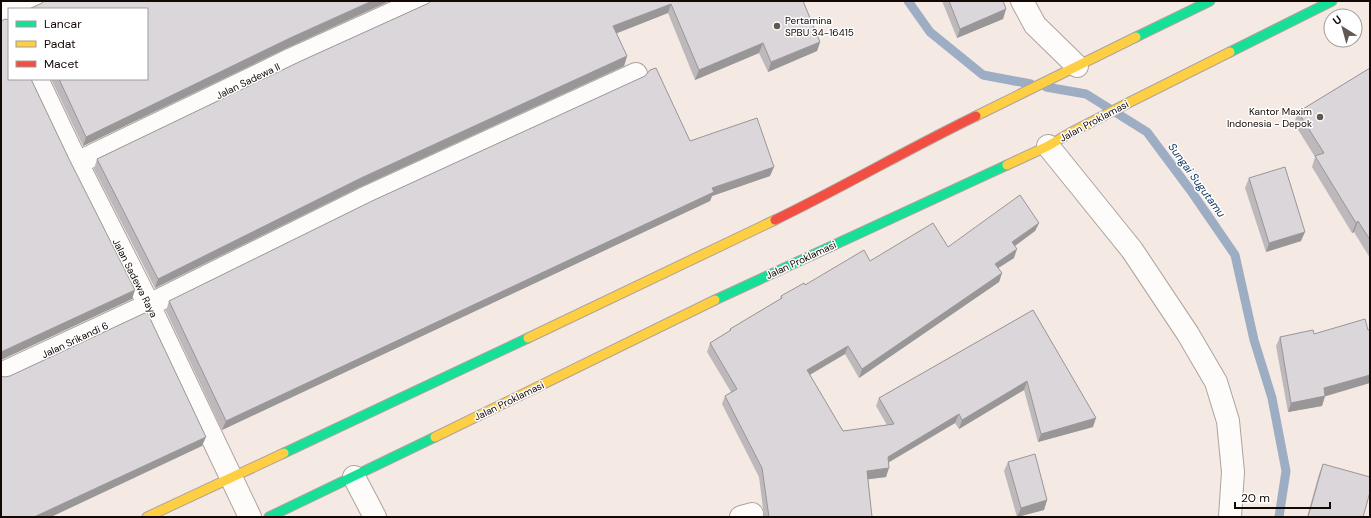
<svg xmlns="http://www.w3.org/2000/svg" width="1371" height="518" font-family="'DM Sans',sans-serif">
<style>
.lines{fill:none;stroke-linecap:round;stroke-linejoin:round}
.stream{stroke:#9dadc3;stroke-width:9}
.street-casing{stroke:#aea39d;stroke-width:24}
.fast-casing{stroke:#aea39d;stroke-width:11}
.slow-casing{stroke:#aea39d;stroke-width:11}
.jam-casing{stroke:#aea39d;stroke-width:11}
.street{stroke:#fdfcfb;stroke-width:22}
.fast{stroke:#16e098;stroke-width:9}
.slow{stroke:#ffcf43;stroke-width:9}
.jam{stroke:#f24e42;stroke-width:9}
.wall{fill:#bcb8bb}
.shaded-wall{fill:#999698}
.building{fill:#dbd6d9;stroke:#999698}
.poi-dot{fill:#625752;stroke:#fff;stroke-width:1.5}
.labels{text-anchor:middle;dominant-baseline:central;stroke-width:3;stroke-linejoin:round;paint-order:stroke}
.poi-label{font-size:10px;fill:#130804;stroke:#fff;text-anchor:start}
.street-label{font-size:10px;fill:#130804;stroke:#fff}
.water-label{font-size:11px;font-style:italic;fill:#0c3461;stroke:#fff}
</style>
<rect width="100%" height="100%" fill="#f4e9e3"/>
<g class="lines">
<!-- stream -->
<g class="stream">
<path d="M 908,1 L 930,32 L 983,75 L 1031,84"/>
<path d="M 1046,87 L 1086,94 L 1147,132 L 1191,191 L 1235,255 L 1254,340 L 1272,398 L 1286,471 L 1279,517"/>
</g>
<defs>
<g id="street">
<path d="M 1,1 L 9,18"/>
<path d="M 1022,1 L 1035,25 L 1077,66"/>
<path d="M 17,9 L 33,1"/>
<path d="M 37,79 L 77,163 L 149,305 L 250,517"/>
<path d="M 1048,146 L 1132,250 L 1188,334 L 1216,382 L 1228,421 L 1233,472 L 1230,517"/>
<path d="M 77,163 L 292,59 L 420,1"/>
<path d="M 1,374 L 149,305 L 363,199 L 636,74"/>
<path d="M 354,477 L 375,517"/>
<path d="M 741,517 L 752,514"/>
</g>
<g id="fast">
<path d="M 1136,37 L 1210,1"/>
<path d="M 1230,52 L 1332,1"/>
<path d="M 715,300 L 1007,165"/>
<path d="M 284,453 L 528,338"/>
<path d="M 269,517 L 435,437"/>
</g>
<g id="slow">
<path d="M 976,116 L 1136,37"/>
<path d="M 1007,165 L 1048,146 L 1070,133 L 1128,103 L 1230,52"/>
<path d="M 528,338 L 775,220"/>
<path d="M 435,437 L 715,300"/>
<path d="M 147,517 L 284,453"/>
</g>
<path id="jam" d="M 775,220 C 843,187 908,149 976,116"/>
</defs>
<!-- street casing -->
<use href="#street" class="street-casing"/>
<!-- fast casing -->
<use href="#fast" class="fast-casing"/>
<!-- slow casing -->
<use href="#slow" class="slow-casing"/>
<!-- jam casing -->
<use href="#jam" class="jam-casing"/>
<!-- street -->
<use href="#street" class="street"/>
<!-- fast -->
<use href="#fast" class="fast"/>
<!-- slow -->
<use href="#slow" class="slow"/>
<!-- jam -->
<use href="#jam" class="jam"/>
</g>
<!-- wall -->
<g class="wall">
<path d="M 803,1 L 820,42 L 817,51 L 768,72 L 759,53 L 695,80 L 668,13 L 616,33 L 627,56 L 624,66 L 358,188 L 155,288 L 94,169 L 97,159 L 429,3 Z"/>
<path d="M 942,1 L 1003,1 L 1006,9 L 1003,19 L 957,38 Z"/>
<path d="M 42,3 L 287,48 L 83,146 L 51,79 L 147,79 Z"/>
<path d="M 1370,68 L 1370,258 L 1354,232 L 1352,233 L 1312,167 L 1315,157 L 1294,123 L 1298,112 Z"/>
<path d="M 690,141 L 770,176 L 712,196 L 710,201 L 222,430 L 166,311 L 169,301 Z"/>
<path d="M 1249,178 L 1301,241 L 1266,252 L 1245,188 Z"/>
<path d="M 1039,223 L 1035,231 L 1015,246 L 1014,258 L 998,268 L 1002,273 L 999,282 L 859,378 L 845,354 L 810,375 L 843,431 L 887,425 L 876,406 L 879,398 L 1033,310 L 1093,427 L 1038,442 L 1024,390 L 959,429 L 955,423 L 888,463 L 886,477 L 868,479 L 872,517 L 764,517 L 759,477 L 722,404 L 725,396 L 731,392 L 707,352 L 710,343 L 729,331 L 730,329 L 780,299 L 781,296 L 805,285 L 870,261 L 948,247 Z"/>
<path d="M 1368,330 L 1325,396 L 1322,406 L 1288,412 L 1276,346 L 1280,337 Z"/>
<path d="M 1008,462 L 1047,500 L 1044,510 L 1017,517 L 1004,471 Z"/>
<path d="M 1323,464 L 1363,517 L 1307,517 L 1319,474 Z"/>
</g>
<!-- shaded-wall -->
<g class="shaded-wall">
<path d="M 372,1 L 390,1 L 287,48 L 83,146 L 86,137 L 290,38 Z"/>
<path d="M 671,4 L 668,13 L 610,36 L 613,26 Z"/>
<path d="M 1006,9 L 1003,19 L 957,38 L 960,29 Z"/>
<path d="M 820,42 L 817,51 L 768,72 L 771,62 Z"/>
<path d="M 763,43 L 759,53 L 695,80 L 699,70 Z"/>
<path d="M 627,56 L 624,66 L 358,188 L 155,288 L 158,279 L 361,178 Z"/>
<path d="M 774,167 L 770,176 L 712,196 L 710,201 L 222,430 L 226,421 L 712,188 Z"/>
<path d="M 1358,221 L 1354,232 L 1352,233 L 1356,223 Z"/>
<path d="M 1039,223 L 1035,231 L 1009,250 L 1012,242 Z"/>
<path d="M 1305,232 L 1301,241 L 1266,252 L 1269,243 Z"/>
<path d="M 1017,249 L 1014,258 L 992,272 L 995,264 Z"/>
<path d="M 1002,273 L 999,282 L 859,378 L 862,369 Z"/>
<path d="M 135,290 L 132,299 L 1,360 L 1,352 Z"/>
<path d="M 848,346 L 845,354 L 804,378 L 807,370 Z"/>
<path d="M 1370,375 L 1370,383 L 1323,397 L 1325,396 L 1322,406 L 1288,412 L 1291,403 L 1324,388 Z"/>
<path d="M 1027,381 L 1024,390 L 959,429 L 962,420 Z"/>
<path d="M 959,414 L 955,423 L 884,465 L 888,457 Z"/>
<path d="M 1096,418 L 1093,427 L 1038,442 L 1041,434 Z"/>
<path d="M 206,437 L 202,446 L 51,517 L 34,517 Z"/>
<path d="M 889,468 L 886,477 L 863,480 L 867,471 Z"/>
<path d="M 1047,500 L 1044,510 L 1017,517 L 1021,508 Z"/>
</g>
<!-- building -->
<g class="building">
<path d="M 44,1 L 372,1 L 290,38 L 86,137 L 59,79 L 147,79 L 147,9 L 29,9 L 42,3 Z"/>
<path d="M 431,1 L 803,1 L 820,42 L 771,62 L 763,43 L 699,70 L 671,4 L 613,26 L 627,56 L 361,178 L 158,279 L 97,159 L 301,61 L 429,3 Z"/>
<path d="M 949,1 L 1003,1 L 1006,9 L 960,29 Z"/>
<path d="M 5,19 L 9,20 L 9,79 L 31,79 L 69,159 L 135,290 L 1,352 L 1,21 Z"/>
<path d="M 656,68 L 690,141 L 757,118 L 774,167 L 712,188 L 714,192 L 226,421 L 169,301 L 372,201 L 645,76 L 650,70 Z"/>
<path d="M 1370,68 L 1370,240 L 1358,221 L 1356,223 L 1315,156 L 1324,153 L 1298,112 Z"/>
<path d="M 1285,167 L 1305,232 L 1269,243 L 1249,178 Z"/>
<path d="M 1020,195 L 1039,223 L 1012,242 L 1017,249 L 995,264 L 1002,273 L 862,369 L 848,346 L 807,370 L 843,431 L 894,424 L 879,398 L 1033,310 L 1096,418 L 1041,434 L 1027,381 L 962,420 L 959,414 L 888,457 L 889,468 L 867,471 L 872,517 L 769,517 L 762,468 L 725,396 L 737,389 L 710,343 L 731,330 L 730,329 L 782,298 L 781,296 L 804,283 L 805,285 L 864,250 L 870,261 L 933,223 L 948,247 Z"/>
<path d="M 147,312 L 206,437 L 34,517 L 1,517 L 1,376 L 4,377 L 10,376 Z"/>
<path d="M 1365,319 L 1368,330 L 1370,330 L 1370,375 L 1324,388 L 1325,396 L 1291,403 L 1280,337 L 1313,330 L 1314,334 Z"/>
<path d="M 1035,454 L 1047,500 L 1021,508 L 1008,462 Z"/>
<path d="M 1323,464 L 1370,477 L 1370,492 L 1363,517 L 1308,517 Z"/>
</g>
<!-- markers -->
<g class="poi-dot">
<circle cx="777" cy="26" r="4"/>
<circle cx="1320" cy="117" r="4"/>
</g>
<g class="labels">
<!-- poi labels -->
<g class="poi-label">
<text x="785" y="20">Pertamina<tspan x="785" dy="12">SPBU 34-16415</tspan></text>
<text x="1312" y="111" text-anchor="end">Kantor Maxim<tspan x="1312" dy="12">Indonesia - Depok</tspan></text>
</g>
<!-- street labels -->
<g class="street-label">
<text transform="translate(248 81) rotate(-26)">Jalan Sadewa II</text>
<text transform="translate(1094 121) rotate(-28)">Jalan Proklamasi</text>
<text transform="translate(801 260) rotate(-25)">Jalan Proklamasi</text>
<text transform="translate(135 278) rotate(63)">Jalan Sadewa Raya</text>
<text transform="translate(75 340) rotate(-25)">Jalan Srikandi 6</text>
<text transform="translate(509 401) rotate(-26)">Jalan Proklamasi</text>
</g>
<!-- water labels -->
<g class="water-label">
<text transform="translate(1197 180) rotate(54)">Sungai Sugutamu</text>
</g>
</g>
<!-- border -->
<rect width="1371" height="518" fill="none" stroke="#130804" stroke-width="4"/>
<!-- legend -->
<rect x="8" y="8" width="140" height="72" fill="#ffffff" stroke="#a19c9b"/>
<rect x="16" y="21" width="20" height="6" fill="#16e098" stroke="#a19c9b"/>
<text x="44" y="28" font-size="12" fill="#130804">Lancar</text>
<rect x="16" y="41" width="20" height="6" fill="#ffcf43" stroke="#a19c9b"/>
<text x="44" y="48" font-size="12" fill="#130804">Padat</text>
<rect x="16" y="61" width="20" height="6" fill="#f24e42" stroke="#a19c9b"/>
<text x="44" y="68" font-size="12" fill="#130804">Macet</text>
<!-- north arrow -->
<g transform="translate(1343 28) rotate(323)"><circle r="19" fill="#ffffff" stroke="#a19c9b"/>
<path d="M0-3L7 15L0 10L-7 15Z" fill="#625752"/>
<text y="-6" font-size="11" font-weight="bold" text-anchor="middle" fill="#130804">U</text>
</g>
<!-- scale -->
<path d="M1235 502v6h95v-6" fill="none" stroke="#130804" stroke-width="2"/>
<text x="1241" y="502" font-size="12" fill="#130804" stroke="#ffffff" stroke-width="3" paint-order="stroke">20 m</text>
</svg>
